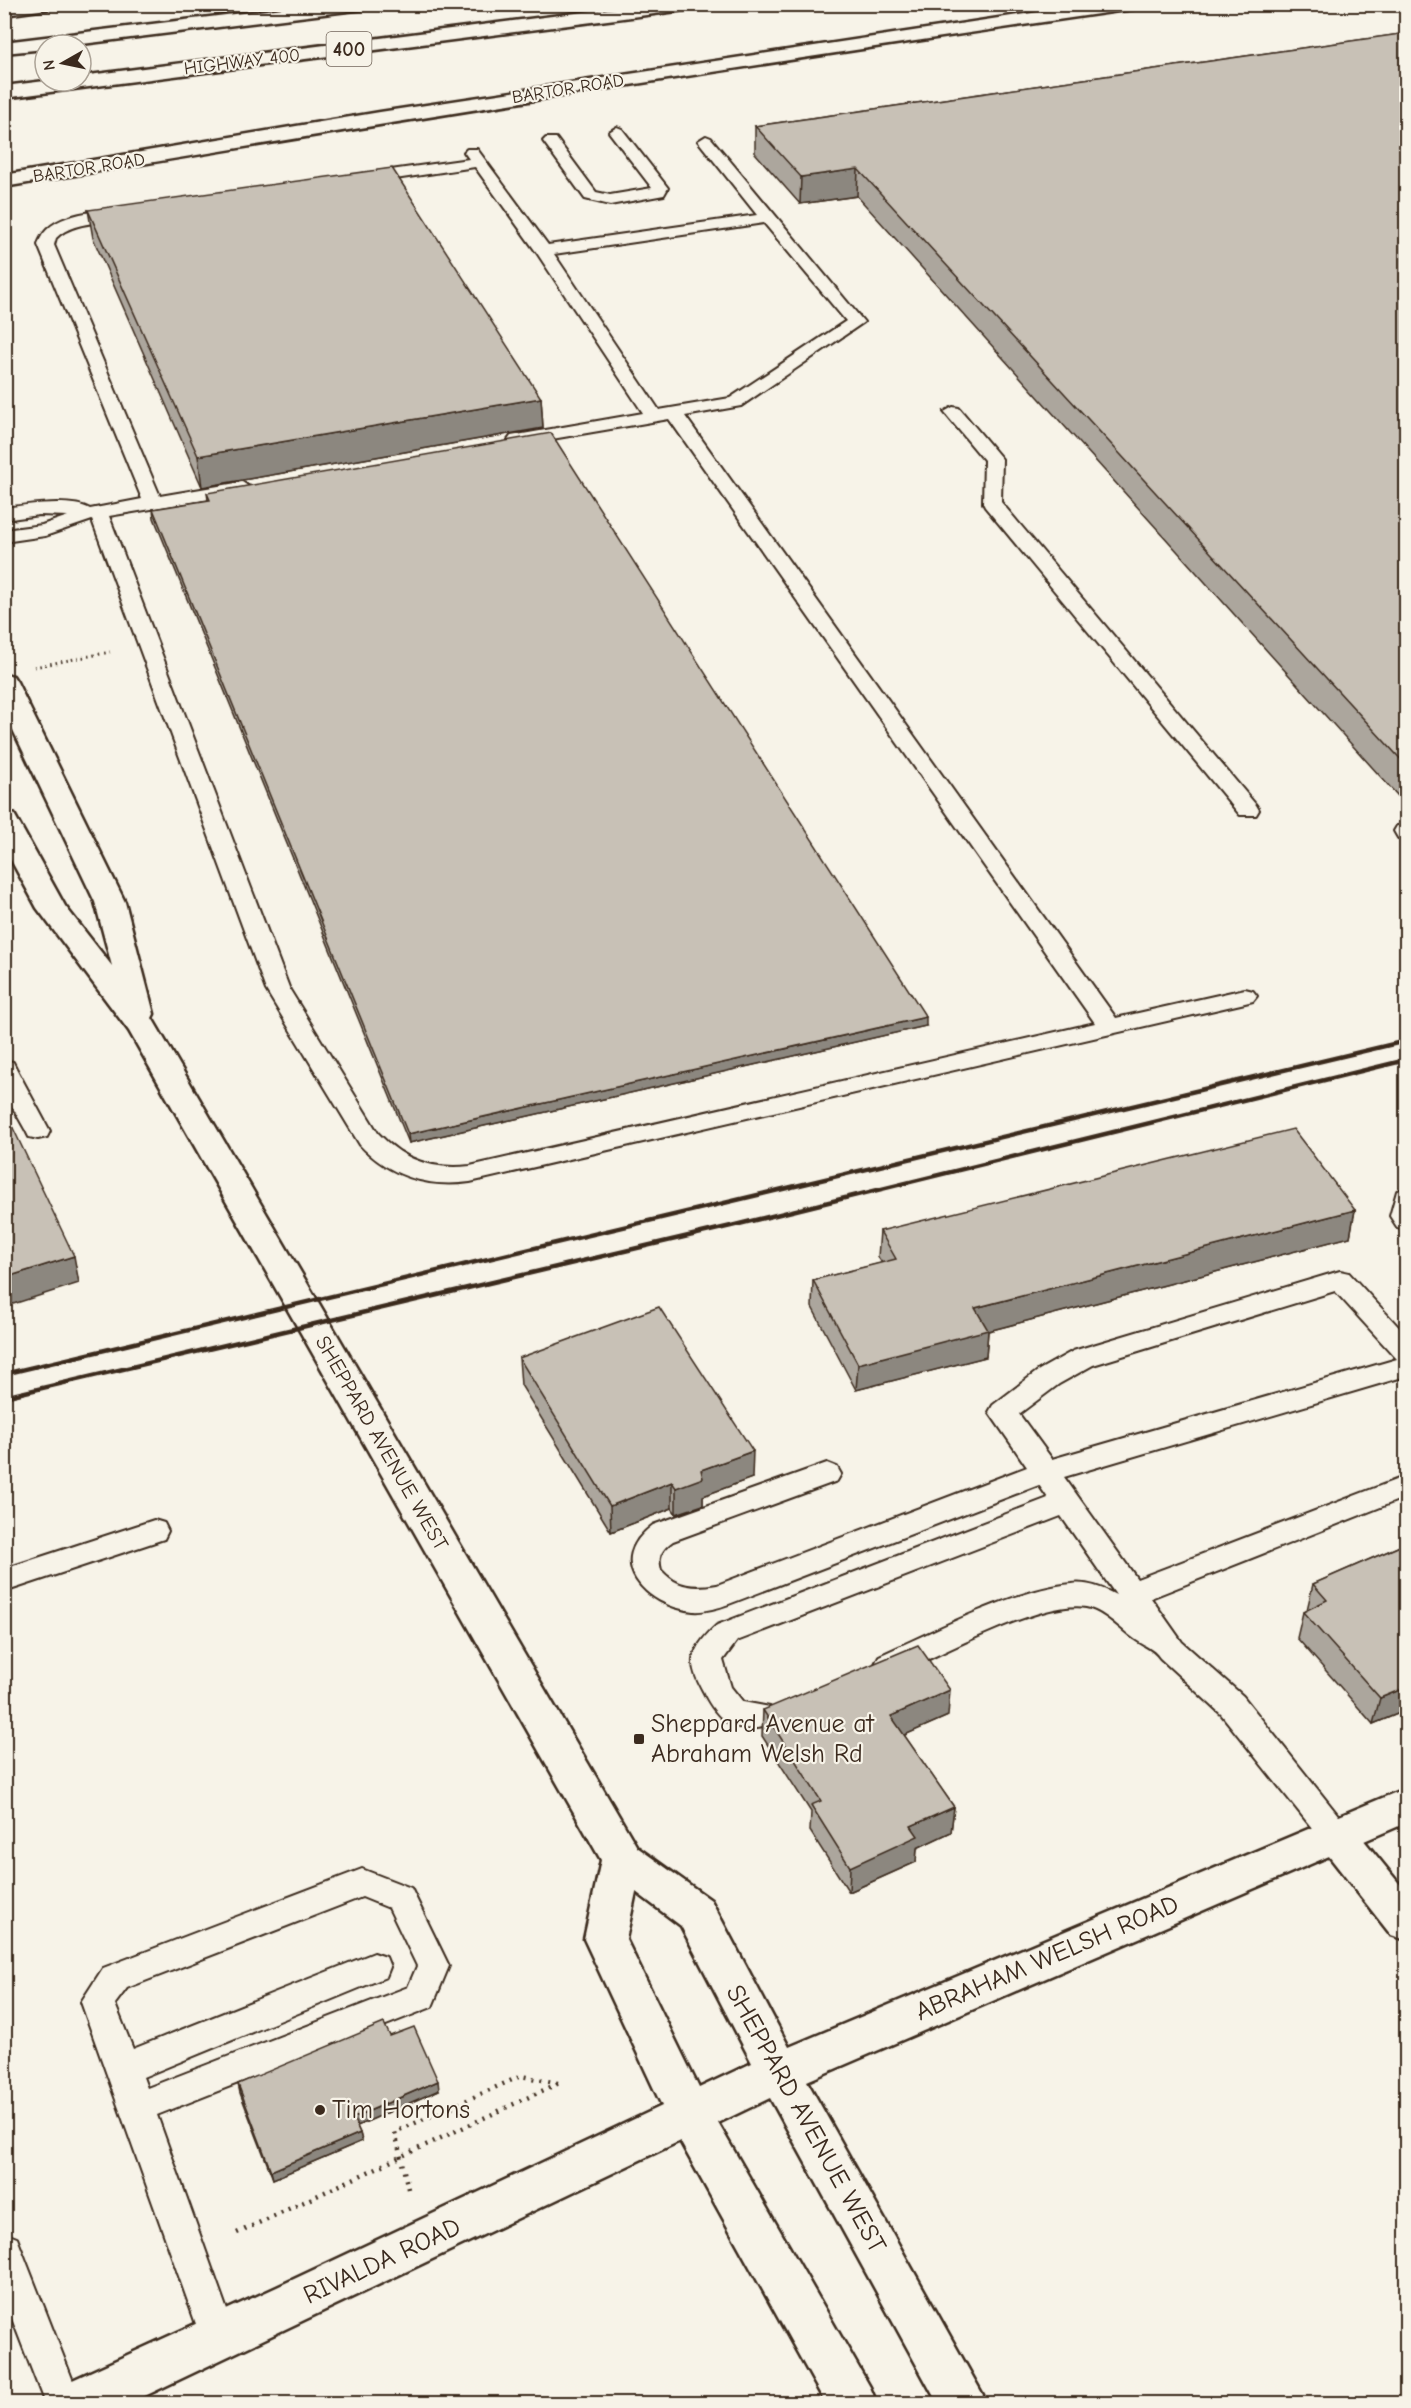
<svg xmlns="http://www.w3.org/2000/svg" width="1411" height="2408" font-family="'Comic Neue',sans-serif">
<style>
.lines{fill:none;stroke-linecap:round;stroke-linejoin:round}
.lane-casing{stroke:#3b2a1e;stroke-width:4}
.street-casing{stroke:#3b2a1e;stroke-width:5}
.secondary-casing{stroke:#3b2a1e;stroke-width:5}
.highway-casing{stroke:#3b2a1e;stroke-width:5}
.path-far1{stroke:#3b2a1e;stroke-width:3;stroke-dasharray:1.5 4;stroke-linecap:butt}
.path{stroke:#3b2a1e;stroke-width:4.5;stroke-dasharray:2 6;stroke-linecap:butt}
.lane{fill:#f7f3e8;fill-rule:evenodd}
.street{fill:#f7f3e8;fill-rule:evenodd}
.secondary{fill:#f7f3e8;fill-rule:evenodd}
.highway{fill:#f7f3e8;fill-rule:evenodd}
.rail{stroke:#3b2a1e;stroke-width:4.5}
.wall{fill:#aca69d;stroke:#3b2a1e;stroke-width:1.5}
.shaded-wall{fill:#8c877f;stroke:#3b2a1e;stroke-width:1.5}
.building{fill:#c8c1b6;stroke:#3b2a1e;stroke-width:1.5}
.poi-dot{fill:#3b2a1e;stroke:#f7f3e8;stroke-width:2}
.labels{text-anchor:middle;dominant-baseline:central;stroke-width:4.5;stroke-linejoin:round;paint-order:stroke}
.far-street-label{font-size:18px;fill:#3b2a1e;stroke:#f7f3e8}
.shield{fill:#f7f3e8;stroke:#73665b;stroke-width:1.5}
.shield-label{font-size:20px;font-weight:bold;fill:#3b2a1e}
.street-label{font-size:21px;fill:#3b2a1e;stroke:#f7f3e8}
.near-poi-label{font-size:26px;fill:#3b2a1e;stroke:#f7f3e8;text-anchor:start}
.near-street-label{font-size:26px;fill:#3b2a1e;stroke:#f7f3e8}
</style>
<rect width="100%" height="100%" fill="#f7f3e8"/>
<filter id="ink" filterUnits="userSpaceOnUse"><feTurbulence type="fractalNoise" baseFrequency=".0167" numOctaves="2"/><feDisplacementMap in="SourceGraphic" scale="12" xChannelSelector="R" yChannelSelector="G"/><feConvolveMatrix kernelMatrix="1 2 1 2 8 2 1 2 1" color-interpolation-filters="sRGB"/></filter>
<g filter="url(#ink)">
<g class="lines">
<defs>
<g id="lane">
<path d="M 617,127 L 622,129 L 668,188 L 664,195 L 610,205 L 585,199 L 543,141 L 546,138 L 556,138 L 596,192 L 610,195 L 652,188 L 609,132 Z"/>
<path d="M 706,136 L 711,138 L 864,322 L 741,406 L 685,416 L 1116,1018 L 1245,989 L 1253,991 L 1257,996 L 1253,1001 L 1245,1003 L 470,1182 C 428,1188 389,1176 360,1145 L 266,990 L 92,520 L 45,536 L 4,542 L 4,530 L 42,525 L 68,516 L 39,515 L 4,520 L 4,508 C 26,505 71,498 90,509 L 142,499 L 38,245 C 47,212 96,212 124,208 L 132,213 C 121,226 76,217 56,238 L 54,245 L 160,496 L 242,482 L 251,488 L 242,494 L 109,516 L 290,990 L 378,1133 C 404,1161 433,1170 470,1166 L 1095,1023 L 669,419 L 517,445 L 511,444 L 508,440 L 511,436 L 517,435 L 643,413 L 537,253 L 475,167 L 362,184 L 354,179 L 362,174 L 469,159 L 464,152 L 467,149 L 477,149 L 548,245 L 757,215 L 698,141 ZM 764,223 L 846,321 L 730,398 L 659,410 L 554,254 Z"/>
<path d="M 953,407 L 959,408 L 1002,459 L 1001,502 L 1256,805 L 1259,810 L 1256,815 L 1240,815 L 985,507 L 983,503 L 984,460 L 944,412 Z"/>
<path d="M 1406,825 L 1406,839 L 1398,838 L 1394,831 L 1397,826 Z"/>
<path d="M 4,1060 L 13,1062 L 16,1068 L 50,1131 L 47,1137 L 38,1139 L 29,1137 L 26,1131 L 4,1092 Z"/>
<path d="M 1406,1188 L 1406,1230 L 1397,1227 L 1390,1216 L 1397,1191 Z"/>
<path d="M 1340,1271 L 1349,1273 L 1406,1335 L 1406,1376 L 1064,1477 L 1137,1579 L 1406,1476 L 1406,1497 L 1151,1598 L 1182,1642 L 1243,1696 L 1346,1825 L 1351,1834 L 1346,1843 L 1335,1847 L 1324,1843 L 1221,1714 L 1160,1658 C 1153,1647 1143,1646 1132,1637 C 1119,1627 1103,1610 1086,1607 C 1044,1599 942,1654 901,1672 L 890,1676 L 879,1672 L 875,1664 L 879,1656 C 933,1632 1015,1589 1072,1584 C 1088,1582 1102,1588 1116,1595 L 1061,1516 L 737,1641 L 723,1660 L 731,1687 L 743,1702 L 770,1707 L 774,1716 L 770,1725 C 735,1736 717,1720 703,1691 C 698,1682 692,1670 693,1660 C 695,1646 707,1634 717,1625 L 1048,1498 L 1039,1485 L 729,1604 C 718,1608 705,1612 693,1611 C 646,1606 603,1562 653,1525 L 827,1463 L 837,1467 L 841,1474 L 837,1481 L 673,1541 C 662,1549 657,1556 661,1570 C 677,1588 694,1589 717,1585 L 1027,1467 L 989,1412 L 993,1405 L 1039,1370 L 1073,1351 ZM 1335,1291 L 1397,1359 L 1052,1459 L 1019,1414 L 1059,1384 L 1093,1365 Z"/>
<path d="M 154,1520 L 164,1523 L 168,1531 L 164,1539 L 4,1592 L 4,1569 Z"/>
<path d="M 362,1869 L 411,1888 L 449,1966 L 432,2007 L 157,2115 L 237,2338 L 232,2351 L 219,2356 L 206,2351 L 201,2338 L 81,2002 L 103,1968 ZM 362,1897 L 389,1908 L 417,1966 L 408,1987 L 147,2088 L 143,2077 L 386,1977 L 390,1967 L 386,1957 L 374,1953 L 133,2049 L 115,2004 L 127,1988 Z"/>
<path d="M 4,2233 L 17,2238 L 82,2404 L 45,2404 L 4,2298 Z"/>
</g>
<g id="street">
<path d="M 56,4 L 47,9 L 4,15 L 4,5 Z"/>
<path d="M 1335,1817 L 1349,1822 L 1406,1892 L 1406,1940 L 1391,1935 L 1321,1846 L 1315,1834 L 1321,1822 Z"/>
</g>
<g id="secondary">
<path d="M 1091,4 L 1142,4 L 1133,9 C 756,63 380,124 4,187 L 4,175 L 380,112 Z"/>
<path d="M 4,674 L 13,676 L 17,682 L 125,902 L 154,1014 L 152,1018 L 637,1847 L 711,1900 L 789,2047 L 1406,1788 L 1406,1823 L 807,2081 L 988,2404 L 938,2404 L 770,2098 L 718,2123 L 870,2387 L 877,2404 L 826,2404 L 680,2141 L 128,2404 L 50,2404 L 57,2387 L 277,2287 L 662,2106 L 584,1939 L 601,1860 L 129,1031 L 37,908 L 4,847 L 4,812 L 14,814 L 65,906 L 112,966 L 95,902 L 4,711 ZM 636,1892 L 681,1926 L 752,2063 L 699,2088 L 626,1939 Z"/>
</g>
<g id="highway">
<path d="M 316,4 L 373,4 L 364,9 L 74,45 L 45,45 L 45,49 L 4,53 L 4,42 Z"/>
<path d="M 647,4 L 702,4 L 693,9 L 4,98 L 4,86 L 45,81 L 81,81 L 81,76 Z"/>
</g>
</defs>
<!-- lane casing -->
<use href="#lane" class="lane-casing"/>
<!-- street casing -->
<use href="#street" class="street-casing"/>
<!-- secondary casing -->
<use href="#secondary" class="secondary-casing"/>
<!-- highway casing -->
<use href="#highway" class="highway-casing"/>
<!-- path-far1 -->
<path class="path-far1" d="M 34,667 L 110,652"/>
<!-- path -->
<g class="path">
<path d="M 408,2189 L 395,2132 L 521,2076 L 558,2083"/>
<path d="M 237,2233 L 559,2083"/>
</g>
<!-- lane -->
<use href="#lane" class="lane"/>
<!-- street -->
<use href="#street" class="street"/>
<!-- secondary -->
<use href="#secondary" class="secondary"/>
<!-- highway -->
<use href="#highway" class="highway"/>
<!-- rail -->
<g class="rail">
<path d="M 4,1374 L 1406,1041"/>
<path d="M 4,1397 L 731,1226 L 1406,1060"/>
</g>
</g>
<!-- wall -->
<g class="wall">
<path d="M 1407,33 L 1407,806 L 857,196 L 800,204 L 755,153 L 755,126 Z"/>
<path d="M 88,210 L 541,398 L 543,428 L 202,487 L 93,238 Z"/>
<path d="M 207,493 L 926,1026 L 409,1143 L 154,518 L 153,509 L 208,500 Z"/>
<path d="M 1355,1210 L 1350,1237 L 988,1331 L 986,1357 L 856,1390 L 812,1307 L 813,1280 L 882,1263 L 878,1257 L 880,1231 Z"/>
<path d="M 519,1358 L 752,1478 L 703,1496 L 703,1505 L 676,1514 L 672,1508 L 611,1532 L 521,1385 Z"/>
<path d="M 1407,1543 L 1407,1710 L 1373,1724 L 1297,1638 L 1303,1612 L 1307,1610 L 1313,1584 Z"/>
<path d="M 763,1710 L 948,1716 L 904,1735 L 954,1807 L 951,1832 L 917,1848 L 916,1862 L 849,1892 L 810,1831 L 811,1812 L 762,1736 Z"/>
<path d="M 390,2036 L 439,2090 L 357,2126 L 360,2133 L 362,2141 L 273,2179 L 240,2093 L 238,2084 Z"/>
</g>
<!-- shaded-wall -->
<g class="shaded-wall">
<path d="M 858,169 L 857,196 L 800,204 L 801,177 Z"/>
<path d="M 541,398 L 543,428 L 202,487 L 198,456 Z"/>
<path d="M 926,1017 L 926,1026 L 409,1143 L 408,1134 Z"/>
<path d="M 1355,1210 L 1350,1237 L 988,1331 L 986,1357 L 856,1390 L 858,1364 L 975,1308 Z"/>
<path d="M 74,1256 L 79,1283 L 4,1307 L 4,1278 Z"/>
<path d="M 753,1451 L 752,1478 L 703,1496 L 703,1505 L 676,1514 L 676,1488 L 701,1470 Z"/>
<path d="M 672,1482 L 672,1508 L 611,1532 L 610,1506 Z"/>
<path d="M 1407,1687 L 1407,1710 L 1373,1724 L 1380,1698 Z"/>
<path d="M 950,1690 L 948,1716 L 889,1742 L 891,1716 Z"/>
<path d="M 954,1807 L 951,1832 L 917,1848 L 916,1862 L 849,1892 L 850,1867 L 911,1826 Z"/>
<path d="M 438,2081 L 439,2090 L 355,2127 L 353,2118 Z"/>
<path d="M 360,2133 L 362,2141 L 273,2179 L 271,2171 Z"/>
</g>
<!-- building -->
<g class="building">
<path d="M 1407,33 L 1407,766 L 858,169 L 801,177 L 755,126 Z"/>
<path d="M 392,168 L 541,398 L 198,456 L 88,210 Z"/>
<path d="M 551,433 L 926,1017 L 408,1134 L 153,509 L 210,500 L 207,493 Z"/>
<path d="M 4,1109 L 74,1256 L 4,1278 Z"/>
<path d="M 1293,1129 L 1355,1210 L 975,1308 L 988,1330 L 858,1364 L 813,1280 L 896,1259 L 880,1231 Z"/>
<path d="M 659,1307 L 753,1451 L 701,1470 L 703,1478 L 676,1488 L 672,1482 L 610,1506 L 519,1358 Z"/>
<path d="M 1407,1543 L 1407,1687 L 1380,1698 L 1303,1612 L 1327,1600 L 1313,1584 Z"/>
<path d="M 918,1645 L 950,1690 L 891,1716 L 954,1807 L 911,1826 L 918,1836 L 850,1867 L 811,1805 L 821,1801 L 763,1710 Z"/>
<path d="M 384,2023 L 390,2036 L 414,2027 L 438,2081 L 353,2118 L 360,2133 L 271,2171 L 238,2084 Z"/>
</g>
</g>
<!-- markers -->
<g class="poi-dot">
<rect x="633" y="1733" width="12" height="12" rx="3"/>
<circle cx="320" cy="2110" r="6"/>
</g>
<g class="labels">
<!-- far-street labels -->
<g class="far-street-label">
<text transform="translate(242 62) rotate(-7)">HIGHWAY 400</text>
<text transform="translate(568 89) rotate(-9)">BARTOR ROAD</text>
<text transform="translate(89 168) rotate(-9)">BARTOR ROAD</text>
</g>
<!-- shield labels -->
<rect class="shield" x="326.5" y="32" width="45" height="34" rx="4.5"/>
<g class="shield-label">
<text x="349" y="49">400</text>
</g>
<!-- street labels -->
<g class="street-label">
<text transform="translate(382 1443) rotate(60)">SHEPPARD AVENUE WEST</text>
</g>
<!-- near-poi labels -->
<g class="near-poi-label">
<text x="651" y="1724">Sheppard Avenue at<tspan x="651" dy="30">Abraham Welsh Rd</tspan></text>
<text x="332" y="2110">Tim Hortons</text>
</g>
<!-- near-street labels -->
<g class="near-street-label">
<text transform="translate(1047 1958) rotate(-23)">ABRAHAM WELSH ROAD</text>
<text transform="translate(806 2119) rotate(61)">SHEPPARD AVENUE WEST</text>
<text transform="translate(382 2261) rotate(-25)">RIVALDA ROAD</text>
</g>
</g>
<!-- margin -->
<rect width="1411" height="2408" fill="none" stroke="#f7f3e8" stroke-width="24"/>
<rect x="12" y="12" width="1387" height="2384" fill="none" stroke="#3b2a1e" stroke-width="2" filter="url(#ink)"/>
<!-- north arrow -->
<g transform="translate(63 63) rotate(261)"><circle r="28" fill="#f7f3e8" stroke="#aca397" stroke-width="1.5"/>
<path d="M0-4.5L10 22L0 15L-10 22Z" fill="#3b2a1e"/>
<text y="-9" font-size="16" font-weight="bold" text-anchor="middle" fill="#3b2a1e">N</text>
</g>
</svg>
